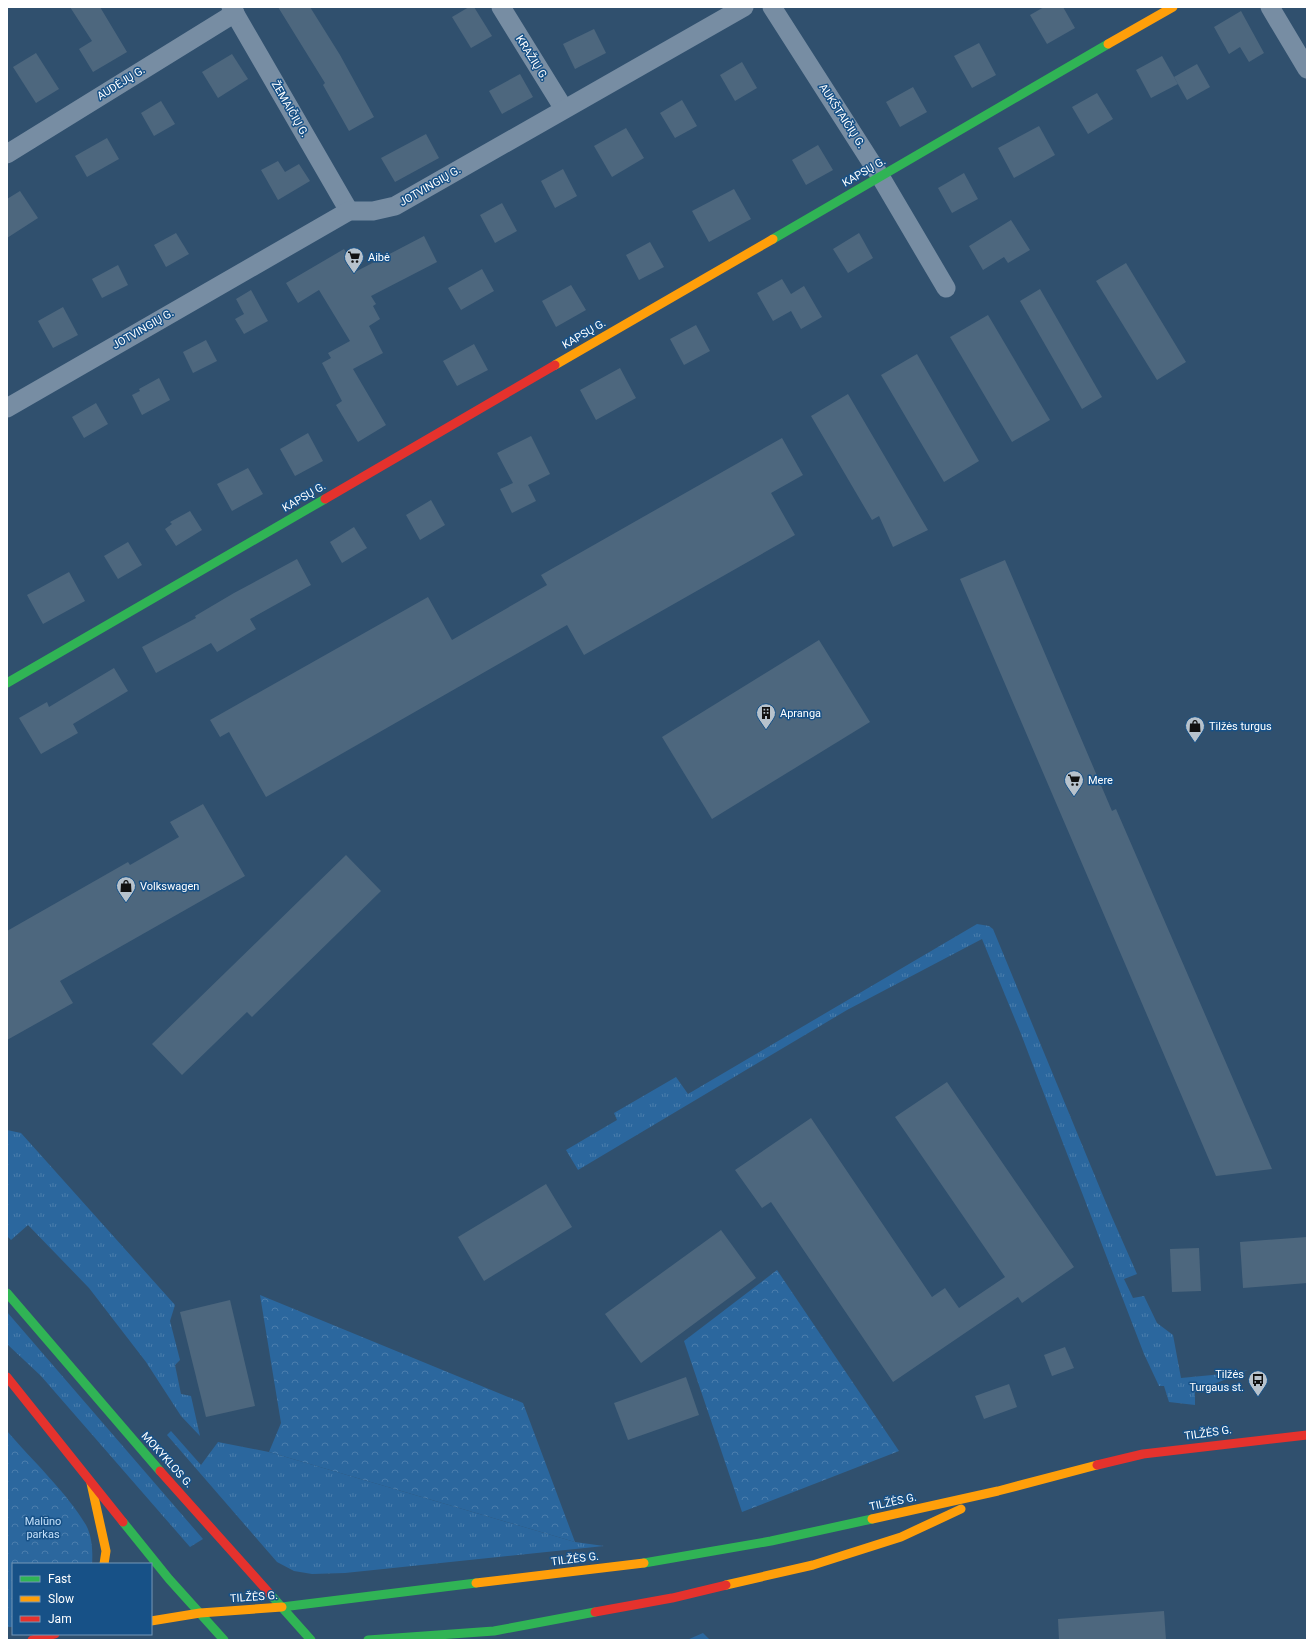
<svg xmlns="http://www.w3.org/2000/svg" width="1314" height="1647" font-family="Roboto,sans-serif">
<style>
.grass{fill:url(#grass-tufts)}
.forest{fill:url(#forest-crowns)}
.building{fill:#4d677e}
.lines{fill:none;stroke-linecap:round;stroke-linejoin:round}
.street{stroke:#778da3;stroke-width:19}
.fast{stroke:#30b455;stroke-width:9}
.slow{stroke:#ff9f0a;stroke-width:9}
.jam{stroke:#e5322d;stroke-width:9}
.labels{text-anchor:middle;dominant-baseline:central;stroke-width:3;stroke-linejoin:round;paint-order:stroke}
.street-label{font-size:11px;fill:#fff;stroke:#175187}
.poi-label{font-size:11px;fill:#fff;stroke:#175187;text-anchor:start}
.park-label{font-size:11px;fill:#c3e0fa;stroke:#175187}
</style>
<defs>
<pattern id="grass-tufts" width="24" height="20" patternUnits="userSpaceOnUse"><rect width="24" height="20" fill="#2b679e"/><path d="M3 7l-1-3M5 7V3M7 7l1-3M15 17l-1-3M17 17v-4M19 17l1-3" fill="none" stroke="#4b7ead"/></pattern>
<pattern id="forest-crowns" width="20" height="18" patternUnits="userSpaceOnUse"><rect width="20" height="18" fill="#2b679e"/><path d="M2 6a3 3 0 1 1 6 0M12 15a3 3 0 1 1 6 0" fill="none" stroke="#4b7ead"/></pattern>
</defs>
<rect width="100%" height="100%" fill="#30506e"/>
<!-- grass -->
<g class="grass">
<path d="M 977,924 L 989,926 L 993,929 L 1111,1215 L 1137,1274 L 1124,1279 L 1133,1298 L 1144,1296 L 1157,1323 L 1173,1335 L 1181,1378 L 1233,1373 L 1248,1370 L 1195,1392 L 1195,1405 L 1169,1402 L 1164,1386 L 1159,1386 L 1144,1354 L 1021,1034 L 982,939 L 847,1010 L 578,1170 L 566,1150 L 617,1120 L 614,1113 L 676,1077 L 688,1094 Z"/>
<path d="M 7,1130 L 21,1133 L 175,1305 L 170,1321 L 180,1360 L 175,1365 L 181,1394 L 191,1396 L 200,1436 L 181,1416 L 146,1362 L 89,1288 L 28,1225 L 11,1240 L 7,1236 Z"/>
<path d="M 7,1312 L 203,1539 L 190,1547 L 41,1376 L 7,1344 Z"/>
<path d="M 171,1431 L 201,1465 L 218,1442 L 269,1452 L 575,1542 L 604,1546 L 345,1573 L 312,1574 L 294,1571 L 277,1562 L 167,1435 Z"/>
<path d="M 703,1633 L 710,1640 L 687,1640 Z"/>
</g>
<!-- forest -->
<g class="forest">
<path d="M 777,1270 L 899,1451 L 742,1512 L 684,1341 Z"/>
<path d="M 260,1295 L 523,1403 L 575,1542 L 269,1452 L 281,1423 Z"/>
<path d="M 7,1431 C 31,1459 68,1494 86,1525 C 92,1536 93,1551 92,1564 L 13,1564 L 13,1627 L 7,1627 Z"/>
</g>
<!-- building -->
<g class="building">
<path d="M 70,7 L 100,7 L 127,52 L 93,72 L 79,49 L 92,41 Z"/>
<path d="M 278,7 L 310,7 L 340,55 L 374,117 L 349,131 L 323,85 L 325,83 Z"/>
<path d="M 469,7 L 474,7 L 492,36 L 471,48 L 452,17 Z"/>
<path d="M 1044,7 L 1063,7 L 1075,28 L 1047,44 L 1030,15 Z"/>
<path d="M 1241,11 L 1264,53 L 1249,62 L 1240,47 L 1229,54 L 1214,27 Z"/>
<path d="M 594,29 L 606,53 L 575,69 L 563,44 Z"/>
<path d="M 979,43 L 996,75 L 972,88 L 954,56 Z"/>
<path d="M 36,53 L 59,89 L 36,103 L 13,67 Z"/>
<path d="M 232,54 L 248,79 L 218,98 L 202,72 Z"/>
<path d="M 1162,56 L 1178,84 L 1151,98 L 1136,70 Z"/>
<path d="M 742,62 L 757,88 L 735,101 L 720,75 Z"/>
<path d="M 1197,64 L 1210,87 L 1187,100 L 1174,77 Z"/>
<path d="M 520,74 L 533,97 L 502,114 L 489,91 Z"/>
<path d="M 913,87 L 927,112 L 900,127 L 886,102 Z"/>
<path d="M 1097,93 L 1113,119 L 1088,134 L 1072,107 Z"/>
<path d="M 682,100 L 697,126 L 675,138 L 660,113 Z"/>
<path d="M 161,101 L 175,124 L 154,136 L 141,113 Z"/>
<path d="M 1039,126 L 1055,155 L 1014,178 L 998,148 Z"/>
<path d="M 626,128 L 644,158 L 612,177 L 594,146 Z"/>
<path d="M 426,134 L 439,158 L 395,182 L 381,158 Z"/>
<path d="M 107,138 L 119,159 L 87,177 L 75,156 Z"/>
<path d="M 818,145 L 833,170 L 806,185 L 792,160 Z"/>
<path d="M 278,161 L 285,172 L 299,164 L 310,181 L 278,200 L 261,170 Z"/>
<path d="M 563,169 L 577,196 L 555,208 L 541,181 Z"/>
<path d="M 964,173 L 978,199 L 952,213 L 938,188 Z"/>
<path d="M 734,189 L 751,219 L 709,242 L 692,211 Z"/>
<path d="M 20,191 L 38,218 L 7,238 L 7,199 Z"/>
<path d="M 502,203 L 517,231 L 495,243 L 480,215 Z"/>
<path d="M 1011,220 L 1030,250 L 1008,263 L 1004,257 L 983,270 L 969,246 Z"/>
<path d="M 176,233 L 189,254 L 166,267 L 154,245 Z"/>
<path d="M 859,233 L 873,258 L 848,273 L 833,249 Z"/>
<path d="M 424,236 L 437,262 L 371,296 L 376,304 L 373,306 L 380,319 L 369,326 L 383,353 L 353,369 L 386,425 L 358,442 L 336,405 L 342,401 L 322,363 L 331,358 L 328,353 L 350,341 L 319,290 L 298,303 L 286,283 L 344,249 L 357,271 Z"/>
<path d="M 650,242 L 664,267 L 639,280 L 626,255 Z"/>
<path d="M 1126,263 L 1186,362 L 1157,380 L 1096,281 Z"/>
<path d="M 118,265 L 128,285 L 102,298 L 92,279 Z"/>
<path d="M 482,269 L 494,291 L 461,310 L 448,288 Z"/>
<path d="M 782,279 L 791,294 L 804,286 L 822,317 L 801,329 L 791,311 L 773,321 L 757,293 Z"/>
<path d="M 571,285 L 586,310 L 556,327 L 542,301 Z"/>
<path d="M 1040,289 L 1102,397 L 1082,409 L 1020,301 Z"/>
<path d="M 251,290 L 268,321 L 244,334 L 235,319 L 244,314 L 236,299 Z"/>
<path d="M 63,307 L 78,335 L 53,348 L 38,321 Z"/>
<path d="M 988,315 L 1050,420 L 1012,442 L 950,337 Z"/>
<path d="M 696,325 L 710,351 L 684,365 L 670,339 Z"/>
<path d="M 206,340 L 217,361 L 193,373 L 183,352 Z"/>
<path d="M 474,344 L 488,370 L 457,386 L 443,361 Z"/>
<path d="M 917,354 L 979,461 L 944,482 L 881,375 Z"/>
<path d="M 620,368 L 636,398 L 596,420 L 580,390 Z"/>
<path d="M 159,378 L 170,400 L 142,415 L 132,395 L 140,391 L 139,389 Z"/>
<path d="M 848,394 L 928,530 L 893,547 L 879,516 L 872,520 L 811,416 Z"/>
<path d="M 96,403 L 108,424 L 84,438 L 72,417 Z"/>
<path d="M 308,433 L 323,461 L 295,476 L 280,449 Z"/>
<path d="M 531,436 L 550,474 L 528,485 L 536,501 L 512,513 L 500,489 L 513,483 L 497,453 Z"/>
<path d="M 782,438 L 803,475 L 771,493 L 795,535 L 584,655 L 567,625 L 266,797 L 229,732 L 220,737 L 210,720 L 428,597 L 452,640 L 547,585 L 541,575 Z"/>
<path d="M 248,468 L 263,494 L 232,511 L 217,484 Z"/>
<path d="M 431,500 L 445,525 L 420,540 L 406,515 Z"/>
<path d="M 190,511 L 202,530 L 176,546 L 165,529 L 172,524 L 170,522 Z"/>
<path d="M 354,527 L 367,548 L 342,563 L 330,542 Z"/>
<path d="M 128,542 L 142,565 L 118,579 L 104,556 Z"/>
<path d="M 297,559 L 311,585 L 250,619 L 256,629 L 217,652 L 211,643 L 156,673 L 142,647 L 196,618 L 195,616 L 234,593 Z"/>
<path d="M 1005,560 L 1112,811 L 1116,809 L 1272,1169 L 1216,1176 L 960,579 Z"/>
<path d="M 69,572 L 85,601 L 43,624 L 27,595 Z"/>
<path d="M 819,640 L 870,722 L 712,819 L 662,737 Z"/>
<path d="M 114,668 L 128,691 L 73,724 L 78,733 L 41,754 L 19,718 L 47,702 L 49,707 Z"/>
<path d="M 203,804 L 245,876 L 60,981 L 73,1003 L 7,1040 L 7,931 L 128,862 L 130,865 L 179,837 L 170,822 Z"/>
<path d="M 346,855 L 381,891 L 252,1017 L 247,1012 L 182,1075 L 152,1044 Z"/>
<path d="M 947,1082 L 1074,1267 L 1022,1303 L 1018,1297 L 893,1382 L 771,1202 L 762,1208 L 735,1170 L 811,1118 L 932,1297 L 945,1288 L 959,1308 L 1005,1277 L 895,1117 Z"/>
<path d="M 546,1184 L 572,1227 L 484,1281 L 458,1237 Z"/>
<path d="M 721,1230 L 756,1278 L 641,1363 L 605,1314 Z"/>
<path d="M 1307,1237 L 1307,1283 L 1243,1288 L 1240,1242 Z"/>
<path d="M 1199,1248 L 1201,1291 L 1172,1292 L 1170,1249 Z"/>
<path d="M 230,1300 L 255,1406 L 206,1417 L 180,1312 Z"/>
<path d="M 1065,1347 L 1074,1368 L 1052,1376 L 1044,1355 Z"/>
<path d="M 686,1377 L 699,1415 L 628,1440 L 614,1403 Z"/>
<path d="M 1009,1384 L 1017,1407 L 984,1419 L 975,1396 Z"/>
<path d="M 1164,1611 L 1166,1640 L 1059,1640 L 1058,1619 Z"/>
</g>
<g class="lines">
<!-- street -->
<g class="street">
<path d="M 231,7 L 349,211"/>
<path d="M 501,7 L 564,109"/>
<path d="M 772,7 L 880,176 L 946,288"/>
<path d="M 1270,7 L 1307,69"/>
<path d="M 7,154 L 235,13"/>
<path d="M 7,408 L 349,211 L 373,211 L 395,206 L 744,7"/>
</g>
<!-- fast -->
<g class="fast">
<path d="M 773,239 L 1108,44"/>
<path d="M 7,683 L 325,499"/>
<path d="M 7,1293 L 160,1471"/>
<path d="M 123,1522 L 169,1579 L 224,1640"/>
<path d="M 644,1563 L 771,1541 L 872,1519"/>
<path d="M 270,1594 L 311,1640"/>
<path d="M 282,1607 L 476,1583"/>
<path d="M 368,1640 L 494,1631 L 595,1612"/>
</g>
<!-- slow -->
<g class="slow">
<path d="M 1108,44 L 1173,7"/>
<path d="M 555,365 L 773,239"/>
<path d="M 91,1483 L 106,1551 L 104,1564"/>
<path d="M 872,1519 L 998,1491 L 1097,1465"/>
<path d="M 476,1583 L 644,1563"/>
<path d="M 726,1585 L 813,1565 L 901,1537 L 961,1509"/>
<path d="M 151,1621 L 200,1613 L 282,1607"/>
</g>
<!-- jam -->
<g class="jam">
<path d="M 325,499 L 555,365"/>
<path d="M 7,1377 L 123,1522"/>
<path d="M 1097,1465 L 1143,1454 L 1307,1435"/>
<path d="M 160,1471 L 270,1594"/>
<path d="M 595,1612 L 672,1598 L 726,1585"/>
<path d="M 32,1640 L 55,1634"/>
</g>
</g>
<!-- icons -->
<defs>
<symbol id="supermarket-pin" viewBox="-11 -11 22 30"><path d="M0 17L-7.5 6A9.5 9.5 0 1 1 7.5 6Z" fill="#b7c2cc" stroke="#175187"/><path d="M-6-5.5h2.5l.6 2H6L4.5 2H-2.5L-4.4-4H-6ZM-1.5 3.2a1.3 1.3 0 1 0 .1 0ZM3 3.2a1.3 1.3 0 1 0 .1 0Z" fill="#111"/></symbol>
<symbol id="building-pin" viewBox="-11 -11 22 30"><path d="M0 17L-7.5 6A9.5 9.5 0 1 1 7.5 6Z" fill="#b7c2cc" stroke="#175187"/><path d="M-4-6H4V6H1V3H-1V6H-4ZM-2.5-4.3h1.7v1.8h-1.7ZM.8-4.3h1.7v1.8H.8ZM-2.5-1h1.7V.8h-1.7ZM.8-1h1.7V.8H.8Z" fill="#111"/></symbol>
<symbol id="shop-pin" viewBox="-11 -11 22 30"><path d="M0 17L-7.5 6A9.5 9.5 0 1 1 7.5 6Z" fill="#b7c2cc" stroke="#175187"/><path d="M-5-2.5h2.3a2.7 3.5 0 0 1 5.4 0H5L5.5 6h-11ZM-1.5-2.5h3a1.5 2.3 0 0 0-3 0Z" fill="#111"/></symbol>
<symbol id="bus-pin" viewBox="-11 -11 22 30"><path d="M0 17L-7.5 6A9.5 9.5 0 1 1 7.5 6Z" fill="#b7c2cc" stroke="#175187"/><path d="M-5-6H5V4H4V6H2V4H-2V6H-4V4H-5ZM-3.5-4V0h7V-4ZM-3.5 1.2v1.5H-2V1.2ZM2 1.2v1.5H3.5V1.2Z" fill="#111"/></symbol>
</defs>
<g fill-rule="evenodd">
<use href="#supermarket-pin" x="343" y="246" width="22" height="30"/>
<use href="#building-pin" x="755" y="702" width="22" height="30"/>
<use href="#shop-pin" x="1184" y="715" width="22" height="30"/>
<use href="#supermarket-pin" x="1063" y="769" width="22" height="30"/>
<use href="#shop-pin" x="115" y="875" width="22" height="30"/>
<use href="#bus-pin" x="1247" y="1369" width="22" height="30"/>
</g>
<g class="labels">
<!-- street labels -->
<g class="street-label">
<text transform="translate(532 58) rotate(58)">KRAŽIŲ G.</text>
<text transform="translate(121 83) rotate(-32)">AUDĖJŲ G.</text>
<text transform="translate(290 109) rotate(60)">ŽEMAIČIŲ G.</text>
<text transform="translate(842 116) rotate(57)">AUKŠTAIČIŲ G.</text>
<text transform="translate(864 172) rotate(-30)">KAPSŲ G.</text>
<text transform="translate(430 186) rotate(-30)">JOTVINGIŲ G.</text>
<text transform="translate(143 329) rotate(-30)">JOTVINGIŲ G.</text>
<text transform="translate(584 334) rotate(-30)">KAPSŲ G.</text>
<text transform="translate(304 497) rotate(-30)">KAPSŲ G.</text>
<text transform="translate(1208 1433) rotate(-8)">TILŽĖS G.</text>
<text transform="translate(167 1460) rotate(48)">MOKYKLOS G.</text>
<text transform="translate(893 1502) rotate(-12)">TILŽĖS G.</text>
<text transform="translate(575 1559) rotate(-7)">TILŽĖS G.</text>
<text transform="translate(254 1597) rotate(-4)">TILŽĖS G.</text>
</g>
<!-- poi labels -->
<g class="poi-label">
<text x="368" y="257">Aibė</text>
<text x="780" y="713">Apranga</text>
<text x="1209" y="726">Tilžės turgus</text>
<text x="1088" y="780">Mere</text>
<text x="140" y="886">Volkswagen</text>
<text x="1244" y="1374" text-anchor="end">Tilžės<tspan x="1244" dy="13">Turgaus st.</tspan></text>
</g>
<!-- park labels -->
<g class="park-label">
<text x="43" y="1521">Malūno<tspan x="43" dy="13">parkas</tspan></text>
</g>
</g>
<!-- border -->
<rect width="1314" height="1647" fill="none" stroke="#ffffff" stroke-width="16"/>
<!-- legend -->
<rect x="12" y="1563" width="140" height="72" fill="#175187" stroke="#7497b7"/>
<rect x="20" y="1576" width="20" height="6" fill="#30b455" stroke="#7497b7"/>
<text x="48" y="1583" font-size="12" fill="#ffffff">Fast</text>
<rect x="20" y="1596" width="20" height="6" fill="#ff9f0a" stroke="#7497b7"/>
<text x="48" y="1603" font-size="12" fill="#ffffff">Slow</text>
<rect x="20" y="1616" width="20" height="6" fill="#e5322d" stroke="#7497b7"/>
<text x="48" y="1623" font-size="12" fill="#ffffff">Jam</text>
</svg>
